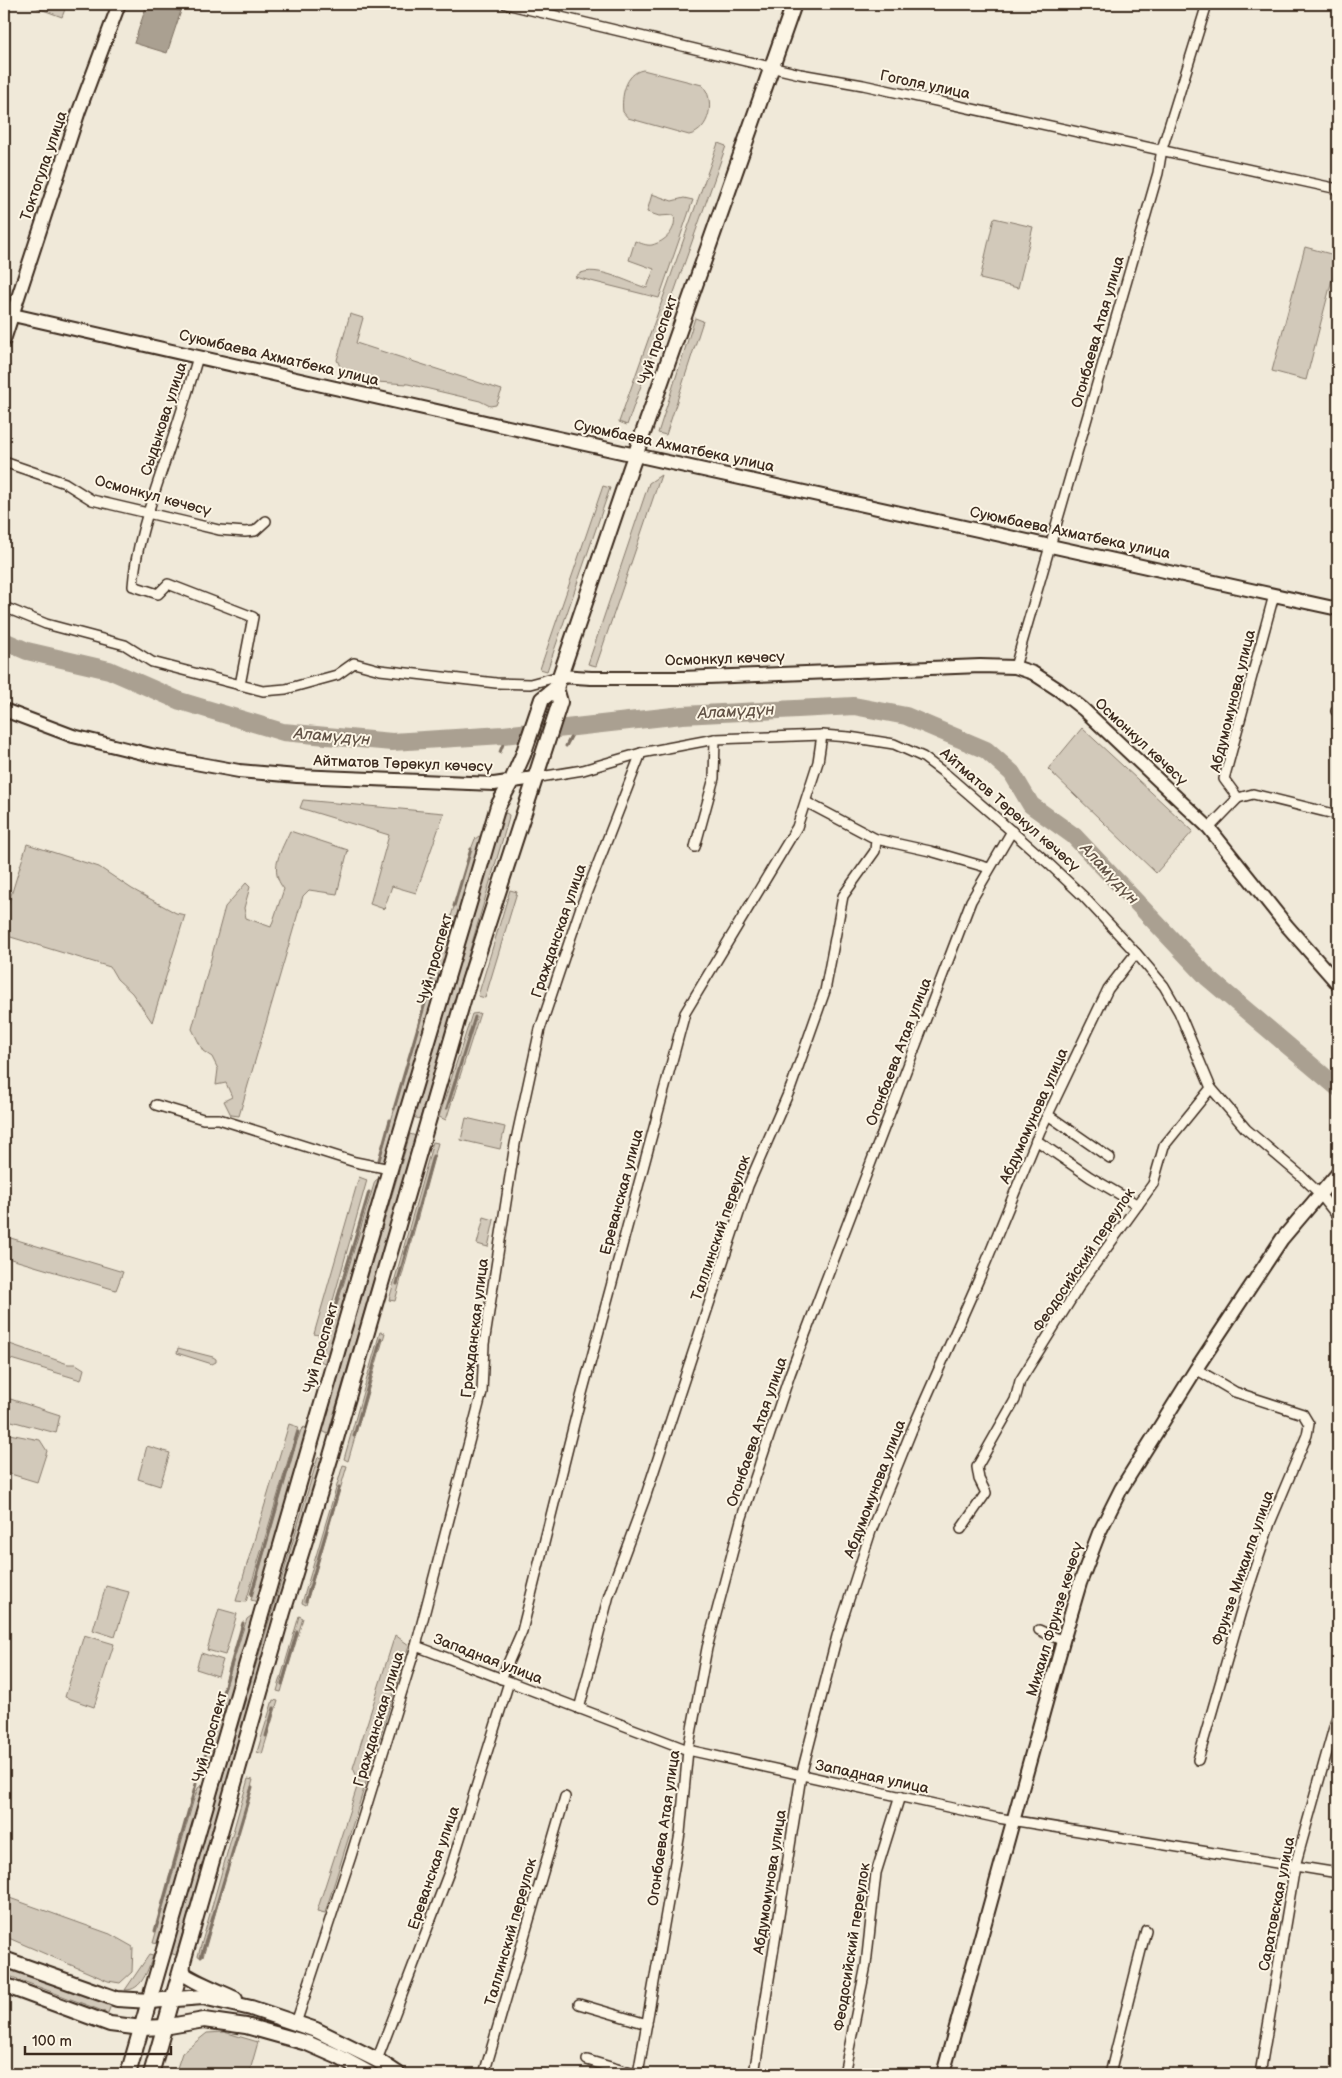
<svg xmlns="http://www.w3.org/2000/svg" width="1342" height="2078" font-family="'Balsamiq Sans',sans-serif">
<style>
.green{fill:#d2c9ba;stroke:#867a6c}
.water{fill:#aaa091;stroke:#7e7163}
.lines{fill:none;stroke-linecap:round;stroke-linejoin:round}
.stream{stroke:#7e7163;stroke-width:3}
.river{stroke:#aaa091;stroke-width:18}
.street-casing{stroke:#3b2a1e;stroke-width:12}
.secondary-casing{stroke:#3b2a1e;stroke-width:16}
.primary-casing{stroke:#3b2a1e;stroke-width:18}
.street{stroke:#fcf5e5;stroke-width:9}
.secondary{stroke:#fcf5e5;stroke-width:12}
.primary{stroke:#fcf5e5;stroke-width:14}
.labels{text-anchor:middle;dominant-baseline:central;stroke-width:4;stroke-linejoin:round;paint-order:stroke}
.street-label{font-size:15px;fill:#3b2a1e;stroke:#fcf5e5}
.water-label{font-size:16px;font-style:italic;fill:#625346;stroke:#fcf5e5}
</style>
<rect width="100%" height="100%" fill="#f0e9d9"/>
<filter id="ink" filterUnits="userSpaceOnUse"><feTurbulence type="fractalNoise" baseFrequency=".02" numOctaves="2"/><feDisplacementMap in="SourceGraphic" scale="10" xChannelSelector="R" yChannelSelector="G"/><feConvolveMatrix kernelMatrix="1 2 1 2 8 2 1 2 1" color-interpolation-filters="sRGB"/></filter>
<g filter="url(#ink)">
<!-- green -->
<g class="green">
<path d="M 27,4 L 67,4 L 62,17 Z"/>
<path d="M 643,70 L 702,85 C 716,99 710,131 689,135 L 628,118 L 623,112 C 621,97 625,73 643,70 Z"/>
<path d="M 718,143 L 726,146 L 627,425 L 619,422 Z"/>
<path d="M 652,194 L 672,201 L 684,198 L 693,200 L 659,298 L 575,277 C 591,261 628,283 647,288 L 654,269 L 629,260 L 635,241 C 640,243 647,246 652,245 C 666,241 677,230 674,215 L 659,216 L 647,212 Z"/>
<path d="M 994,218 L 1033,227 L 1018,288 L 980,279 Z"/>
<path d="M 1305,247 L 1338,256 L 1306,380 L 1272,371 Z"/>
<path d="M 350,314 L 363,318 L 356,343 L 502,390 L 496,405 L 490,406 L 480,401 L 408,384 L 376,382 L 344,375 L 337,360 Z"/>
<path d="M 695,318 L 703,321 L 666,435 L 658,433 Z"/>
<path d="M 661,475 L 596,666 L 588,664 L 649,483 Z"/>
<path d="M 603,486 L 610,488 L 547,671 L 540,669 Z"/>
<path d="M 1082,728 L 1193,831 L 1156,873 L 1048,769 Z"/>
<path d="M 303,800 L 444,813 L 416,893 L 392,886 L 384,909 L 370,904 L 389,835 L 300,808 Z"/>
<path d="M 506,813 L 509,815 L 508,821 L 420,1119 L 413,1117 L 497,830 L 502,816 Z"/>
<path d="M 290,831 L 348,850 L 337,894 L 309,890 L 303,896 L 239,1116 L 231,1115 L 224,1101 L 232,1097 L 226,1083 L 216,1085 L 218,1069 L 212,1057 L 203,1051 L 192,1029 L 225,907 L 246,883 L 250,887 L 244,908 L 246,918 L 271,927 L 284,889 C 268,870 281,851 290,831 Z"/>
<path d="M 479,836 L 482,838 L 386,1163 L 379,1162 L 470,852 L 475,839 Z"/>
<path d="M 27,844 L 99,867 L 132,889 L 176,913 L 185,915 L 152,1022 L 132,993 L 117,979 L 110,967 L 4,935 L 4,918 Z"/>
<path d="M 510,890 L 517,892 L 485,998 L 478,996 Z"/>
<path d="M 480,1013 L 446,1120 L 439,1117 L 472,1014 Z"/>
<path d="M 466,1118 L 505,1127 L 500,1149 L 461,1140 Z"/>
<path d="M 410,1134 L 416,1136 L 328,1434 L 322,1431 Z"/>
<path d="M 433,1142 L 438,1143 L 395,1301 L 389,1300 Z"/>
<path d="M 359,1177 L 367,1180 L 323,1336 L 314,1334 Z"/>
<path d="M 379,1178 L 383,1180 L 327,1364 L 320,1361 L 375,1181 Z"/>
<path d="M 484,1217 L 494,1220 L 488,1247 L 477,1244 Z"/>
<path d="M 4,1236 L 123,1272 L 116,1290 L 4,1257 Z"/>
<path d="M 380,1332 L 385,1333 L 348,1461 L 344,1459 Z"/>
<path d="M 4,1342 L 68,1364 L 76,1364 L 84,1369 L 81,1380 L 4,1357 Z"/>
<path d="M 178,1348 L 213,1357 L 216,1359 L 216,1362 L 212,1364 L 177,1353 Z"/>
<path d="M 4,1397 L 60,1415 L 56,1433 L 4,1419 Z"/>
<path d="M 289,1424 L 298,1427 L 246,1602 L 236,1601 Z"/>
<path d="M 304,1427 L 308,1429 L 258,1602 L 251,1600 L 296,1444 L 301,1430 Z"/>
<path d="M 4,1433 L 40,1440 L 47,1451 L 37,1482 L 4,1472 Z"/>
<path d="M 147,1446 L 170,1453 L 160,1486 L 138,1479 Z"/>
<path d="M 318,1457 L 325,1459 L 176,1955 L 170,1953 Z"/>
<path d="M 343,1465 L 347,1466 L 306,1605 L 302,1603 Z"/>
<path d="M 106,1586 L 129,1592 L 115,1637 L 93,1630 Z"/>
<path d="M 219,1609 L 237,1614 L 225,1655 L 207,1650 Z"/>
<path d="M 251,1616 L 254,1618 L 209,1772 L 201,1770 L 242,1633 L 247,1619 Z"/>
<path d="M 299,1616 L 303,1618 L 281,1692 L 277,1691 Z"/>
<path d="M 84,1635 L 114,1644 L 94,1707 L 65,1697 Z"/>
<path d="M 395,1635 L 409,1645 L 325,1913 L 317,1911 L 359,1781 L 353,1768 Z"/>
<path d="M 201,1653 L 223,1660 L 218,1676 L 196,1669 Z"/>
<path d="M 273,1700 L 278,1701 L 262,1754 L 257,1752 Z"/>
<path d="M 248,1779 L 253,1780 L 203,1957 L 198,1956 Z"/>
<path d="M 202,1785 L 205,1787 L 159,1944 L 153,1943 L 193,1802 L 198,1788 Z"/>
<path d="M 4,1896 L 110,1934 L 133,1947 L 132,1972 L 120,1983 L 108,1981 L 4,1936 Z"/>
<path d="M 149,1955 L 153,1956 C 148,1969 142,1991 125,1990 Z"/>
<path d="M 4,1965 L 111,2005 L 108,2013 L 4,1974 Z"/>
<path d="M 224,2032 L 258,2042 L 249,2074 L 175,2074 L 182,2053 L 207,2033 Z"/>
</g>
<!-- water -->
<path class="water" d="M 147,4 L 157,4 L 181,11 L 167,53 L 134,43 Z"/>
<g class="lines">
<!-- stream -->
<g class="stream">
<path d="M 566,746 L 576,727"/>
<path d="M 500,752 L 507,734"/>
<path d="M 454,906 L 471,849"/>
<path d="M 447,1108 L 475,1017"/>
<path d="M 394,1109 L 446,931"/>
<path d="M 379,1160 L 390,1120"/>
<path d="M 397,1284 L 433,1156"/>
<path d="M 333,1313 L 369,1192"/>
<path d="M 326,1337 L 331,1321"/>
<path d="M 354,1436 L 381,1339"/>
<path d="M 251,1595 L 298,1432"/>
<path d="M 306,1601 L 339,1488"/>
<path d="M 282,1684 L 297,1632"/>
<path d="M 219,1706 L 243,1623"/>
<path d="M 266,1736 L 274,1708"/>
<path d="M 201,1770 L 215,1720"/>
<path d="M 155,1931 L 196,1784"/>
<path d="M 201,1957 L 252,1787"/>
</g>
<!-- river -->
<path class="river" d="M 4,641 L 27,651 L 109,670 L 180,701 L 283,732 L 392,742 L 503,735 L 682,715 L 854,706 L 906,716 L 986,750 L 1012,773 L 1031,805 L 1074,836 L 1208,978 L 1338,1088"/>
<defs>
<g id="street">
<path d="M 506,4 L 800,74 L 863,85 L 1338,189"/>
<path d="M 198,357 C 187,394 176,430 163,467 C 150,506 136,544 133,586 L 158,594 L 168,584 L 253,617 L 240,685"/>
<path d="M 4,462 L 65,483 L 92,500 L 186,522 L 219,530 L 245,532 L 255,531 L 266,521"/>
<path d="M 4,607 L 46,624 L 125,645 L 152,662 L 263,691 L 286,689 L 337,675 L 354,663 L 380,670 L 496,683 L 530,684 L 560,676"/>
<path d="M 1015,667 L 1158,173 L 1162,149 L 1207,4"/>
<path d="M 1336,711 L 1338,712"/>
<path d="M 534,778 L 583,770 L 641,753 L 715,739 L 822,735 L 849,737 L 894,744 L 923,757 L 947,775 L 1047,862 L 1083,896 L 1136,953 L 1164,986 L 1179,1012 L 1211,1088 L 1246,1129 L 1300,1175 L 1320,1194 L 1338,1217"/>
<path d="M 1238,798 L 1253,794 L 1338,815"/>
<path d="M 1209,828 L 1238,798 L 1224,779 L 1274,595"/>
<path d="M 876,839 L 930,851 L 989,868"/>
<path d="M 695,847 L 714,778 L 715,739"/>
<path d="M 156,1105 L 203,1119 L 219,1119 L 355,1162 L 390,1169"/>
<path d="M 1048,1115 L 1110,1158"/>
<path d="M 1036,1140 L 1090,1177 L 1138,1205"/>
<path d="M 1196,1369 L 1235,1392 L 1303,1414 L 1309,1424 L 1307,1435 L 1270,1523 L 1241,1611 L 1198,1760"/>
<path d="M 961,1529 L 986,1493 L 979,1479 L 977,1467 L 1015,1400 L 1020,1381 L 1080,1285 L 1153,1184 L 1164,1146 L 1211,1088"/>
<path d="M 1039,1630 L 1063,1641"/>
<path d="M 416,1646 L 688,1750 L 998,1818 L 1338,1873"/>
<path d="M 501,1679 L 522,1631 L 577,1412 L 685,1013 L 797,827 L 818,762 L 822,735"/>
<path d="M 579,1709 L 609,1595 L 644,1501 L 748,1186 L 791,1087 L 825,991 L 843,896 L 875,851 L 876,839 L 806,802"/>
<path d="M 579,2004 L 647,2024"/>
<path d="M 296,2023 L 351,1856 L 416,1646 L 482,1392 L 484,1344 L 515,1144 L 540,1029 L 581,907 L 641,753"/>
<path d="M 377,2060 L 451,1867 L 509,1682"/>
<path d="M 587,2060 L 634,2074"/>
<path d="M 484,2074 L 565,1797"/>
<path d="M 638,2074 L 680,1833 L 688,1750 L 707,1648 L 741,1520 L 790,1374 L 971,901 L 1012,831"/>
<path d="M 754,2074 L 801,1776 L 837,1636 L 871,1531 L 911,1432 L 982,1272 L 1040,1131 L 1108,989 L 1136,953"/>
<path d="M 844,2074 L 866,1965 L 876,1873 L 900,1796"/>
<path d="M 1110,2074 L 1146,1930"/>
<path d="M 1260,2074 L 1295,1866 L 1338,1713"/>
</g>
<g id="secondary">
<path d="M 4,313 L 494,424 L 1338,609"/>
<path d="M 4,340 L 79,111 L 119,4"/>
<path d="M 560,676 L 591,678 L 682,678 L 980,666 L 1015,667 L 1033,673 L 1059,690 L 1083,709 L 1209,828 L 1287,926 L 1338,984"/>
<path d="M 4,710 L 73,736 L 151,755 L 239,771 L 297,776 L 494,784 L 534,778"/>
<path d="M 943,2074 L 1063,1641 L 1080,1583 L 1099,1533 L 1121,1489 L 1196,1369 L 1282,1239 L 1338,1173"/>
</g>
<g id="primary">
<path d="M 4,1959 L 117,1999 L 150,2001 L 203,1997 L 251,2008 L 316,2030 L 377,2060 L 398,2074"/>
<path d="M 183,1961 C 183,1965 182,1970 184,1973 C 186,1978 227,1995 235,1999"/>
<path d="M 4,1985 L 110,2024 L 142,2028 L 164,2027 L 204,2020 L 246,2026 L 307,2043 L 339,2057 L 370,2074"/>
<path d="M 128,2074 L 390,1169 L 498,806 L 512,780 L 523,755 L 542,699 L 556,688 L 630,470 L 794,4"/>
<path d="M 151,2074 L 283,1612 L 331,1456 L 464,997 L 560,702 L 556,688"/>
</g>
</defs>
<!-- street casing -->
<use href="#street" class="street-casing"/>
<!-- secondary casing -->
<use href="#secondary" class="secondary-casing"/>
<!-- primary casing -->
<use href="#primary" class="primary-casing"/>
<!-- street -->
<use href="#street" class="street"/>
<!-- secondary -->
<use href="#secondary" class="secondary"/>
<!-- primary -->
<use href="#primary" class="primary"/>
</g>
</g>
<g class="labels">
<!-- street labels -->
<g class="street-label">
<text transform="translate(925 85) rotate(12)">Гоголя улица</text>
<text transform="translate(44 166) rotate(-71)">Токтогула улица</text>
<text transform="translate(1098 332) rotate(-74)">Огонбаева Атая улица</text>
<text transform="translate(658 340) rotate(-71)">Чуй проспект</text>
<text transform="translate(279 358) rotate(13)">Суюмбаева Ахматбека улица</text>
<text transform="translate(164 419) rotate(-72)">Сыдыкова улица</text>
<text transform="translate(674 446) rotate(12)">Суюмбаева Ахматбека улица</text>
<text transform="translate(153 496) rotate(15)">Осмонкул көчөсү</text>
<text transform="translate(1070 533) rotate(12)">Суюмбаева Ахматбека улица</text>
<text transform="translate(725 659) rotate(-2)">Осмонкул көчөсү</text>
<text transform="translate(1233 701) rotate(-76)">Абдумомунова улица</text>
<text transform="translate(1141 742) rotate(43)">Осмонкул көчөсү</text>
<text transform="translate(403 764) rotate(2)">Айтматов Төрөкул көчөсү</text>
<text transform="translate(1010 810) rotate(41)">Айтматов Төрөкул көчөсү</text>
<text transform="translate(559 931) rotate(-71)">Гражданская улица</text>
<text transform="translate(435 959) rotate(-74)">Чуй проспект</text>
<text transform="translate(899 1052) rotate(-69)">Огонбаева Атая улица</text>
<text transform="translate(1034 1116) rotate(-66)">Абдумомунова улица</text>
<text transform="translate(622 1192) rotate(-75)">Ереванская улица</text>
<text transform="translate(721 1228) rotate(-71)">Таллинский переулок</text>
<text transform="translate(1084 1260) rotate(-56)">Феодосийский переулок</text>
<text transform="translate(475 1328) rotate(-83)">Гражданская улица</text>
<text transform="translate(321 1348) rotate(-74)">Чуй проспект</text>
<text transform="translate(757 1432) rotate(-71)">Огонбаева Атая улица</text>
<text transform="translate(875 1489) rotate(-69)">Абдумомунова улица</text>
<text transform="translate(1243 1568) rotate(-71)">Фрунзе Михаила улица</text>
<text transform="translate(1055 1619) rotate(-73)">Михаил Фрунзе көчөсү</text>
<text transform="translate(488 1659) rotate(21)">Западная улица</text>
<text transform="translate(379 1719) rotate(-73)">Гражданская улица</text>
<text transform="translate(210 1737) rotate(-74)">Чуй проспект</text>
<text transform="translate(872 1777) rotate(12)">Западная улица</text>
<text transform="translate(664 1828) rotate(-82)">Огонбаева Атая улица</text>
<text transform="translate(434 1868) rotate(-71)">Ереванская улица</text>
<text transform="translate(770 1882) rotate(-81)">Абдумомунова улица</text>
<text transform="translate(1277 1904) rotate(-79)">Саратовская улица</text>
<text transform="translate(511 1932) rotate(-74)">Таллинский переулок</text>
<text transform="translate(852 1947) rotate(-81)">Феодосийский переулок</text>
</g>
<!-- water labels -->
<g class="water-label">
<text transform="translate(736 712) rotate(-3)">Аламүдүн</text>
<text transform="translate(332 737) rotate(5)">Аламүдүн</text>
<text transform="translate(1109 874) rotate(47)">Аламүдүн</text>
</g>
</g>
<!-- margin -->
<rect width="1342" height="2078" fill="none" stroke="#fcf5e5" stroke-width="20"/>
<rect x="10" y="10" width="1322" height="2058" fill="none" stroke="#3b2a1e" stroke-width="2" filter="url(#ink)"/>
<!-- scale -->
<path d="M25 2046v8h146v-8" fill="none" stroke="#3b2a1e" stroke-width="2.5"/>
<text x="32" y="2046" font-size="15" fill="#3b2a1e" stroke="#fcf5e5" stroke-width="4" paint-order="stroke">100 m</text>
</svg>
